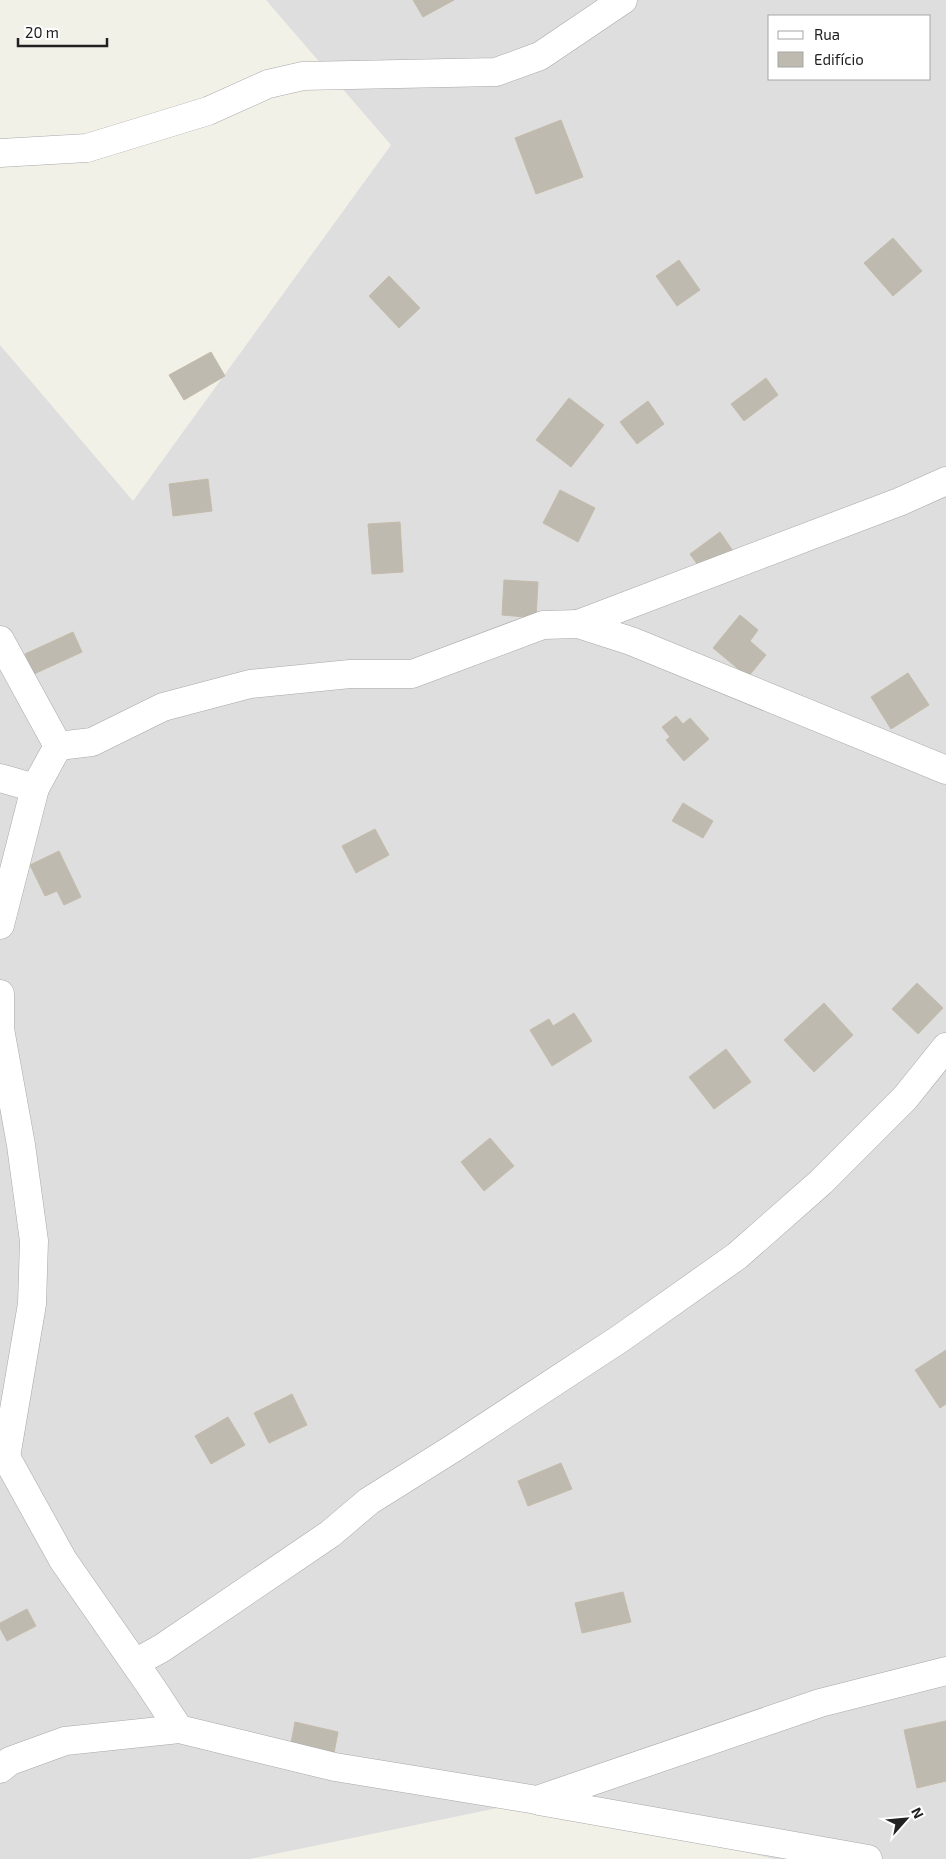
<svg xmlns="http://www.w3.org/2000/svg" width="946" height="1859" font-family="'Exo 2',sans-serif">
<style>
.residential{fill:#dfdede;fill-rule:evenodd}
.building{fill:#bfbab0;stroke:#c4bba9}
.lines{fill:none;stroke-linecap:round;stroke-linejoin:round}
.street-casing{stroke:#a8a8a8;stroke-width:29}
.street{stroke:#fff;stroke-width:28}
</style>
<rect width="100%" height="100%" fill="#f2f1e8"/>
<!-- residential -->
<path class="residential" d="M 266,0 L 946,0 L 946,1859 L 774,1859 L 537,1800 L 250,1859 L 0,1859 L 0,345 L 133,501 L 391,145 ZM 770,16 L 930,16 L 930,79 L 770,79 Z"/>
<!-- building -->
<g class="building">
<path d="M 413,0 L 454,0 L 423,17 Z"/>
<path d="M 561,120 L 583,177 L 536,194 L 515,138 Z"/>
<path d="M 893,238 L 922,271 L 893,296 L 864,263 Z"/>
<path d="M 679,260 L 700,290 L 677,306 L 656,276 Z"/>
<path d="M 389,276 L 420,308 L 399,328 L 369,296 Z"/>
<path d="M 211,352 L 225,376 L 184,400 L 169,375 Z"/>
<path d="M 766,378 L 778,395 L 744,421 L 731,404 Z"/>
<path d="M 569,398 L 604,425 L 571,467 L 536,440 Z"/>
<path d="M 648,401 L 664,424 L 637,444 L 620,422 Z"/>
<path d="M 208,479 L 212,511 L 173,516 L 169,484 Z"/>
<path d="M 560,490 L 595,508 L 578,542 L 543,523 Z"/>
<path d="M 400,522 L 403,572 L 372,574 L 368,524 Z"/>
<path d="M 720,532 L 735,554 L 705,575 L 690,554 Z"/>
<path d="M 504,580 L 538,582 L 536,618 L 502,615 Z"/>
<path d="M 740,615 L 758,630 L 750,641 L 766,655 L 748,677 L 713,648 Z"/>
<path d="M 73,632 L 82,652 L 34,674 L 25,654 Z"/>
<path d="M 908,673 L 929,705 L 891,729 L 871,697 Z"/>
<path d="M 676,716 L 683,724 L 690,718 L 709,739 L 684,761 L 666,740 L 670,737 L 662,727 Z"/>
<path d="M 683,803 L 713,821 L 703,838 L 672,821 Z"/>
<path d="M 375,829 L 389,855 L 356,873 L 342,846 Z"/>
<path d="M 59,851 L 81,897 L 64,905 L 57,891 L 45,896 L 30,865 Z"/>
<path d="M 917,983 L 943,1008 L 918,1034 L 892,1009 Z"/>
<path d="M 824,1003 L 853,1035 L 814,1072 L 784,1040 Z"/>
<path d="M 574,1013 L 592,1041 L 552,1066 L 530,1030 L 549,1019 L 553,1026 Z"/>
<path d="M 726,1049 L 751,1082 L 714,1109 L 689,1077 Z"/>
<path d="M 490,1138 L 514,1166 L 484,1191 L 461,1162 Z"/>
<path d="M 946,1350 L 946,1404 L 940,1408 L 915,1370 Z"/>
<path d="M 292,1394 L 307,1425 L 269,1443 L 254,1413 Z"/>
<path d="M 228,1417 L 245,1445 L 211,1464 L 195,1436 Z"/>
<path d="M 561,1463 L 572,1489 L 528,1506 L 518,1481 Z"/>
<path d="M 623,1592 L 631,1622 L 582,1633 L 575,1603 Z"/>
<path d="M 27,1609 L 36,1626 L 7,1641 L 0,1628 L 0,1623 Z"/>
<path d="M 946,1721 L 946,1781 L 917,1788 L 904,1730 Z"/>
<path d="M 295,1722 L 338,1732 L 334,1753 L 291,1743 Z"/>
</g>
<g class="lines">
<defs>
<g id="street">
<path d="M 0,153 L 87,148 L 208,111 L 268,84 L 303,76 L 496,72 L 540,56 L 623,0"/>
<path d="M 578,624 L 899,502 L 946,481"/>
<path d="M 0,640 L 58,746"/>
<path d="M 58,746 L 92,742 L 163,707 L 250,684 L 350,674 L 412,674 L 543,625 L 578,624 L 631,641 L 946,770"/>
<path d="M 0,778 L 35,788"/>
<path d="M 0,925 L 35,788 L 58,746"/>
<path d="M 0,994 L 0,1029 L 21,1145 L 34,1241 L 32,1304 L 6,1457"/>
<path d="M 0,1451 L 6,1457 L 63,1560 L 152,1688 L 179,1729"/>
<path d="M 135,1663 L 162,1648 L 330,1534 L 369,1501 L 452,1449 L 621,1338 L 737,1256 L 821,1182 L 905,1098 L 946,1047"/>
<path d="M 0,1769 L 10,1761 L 65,1741 L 179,1729 L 335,1767 L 537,1800 L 820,1703 L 946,1671"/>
<path d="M 539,1801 L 868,1859"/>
</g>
</defs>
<!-- street casing -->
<use href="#street" class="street-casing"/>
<!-- street -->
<use href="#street" class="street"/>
</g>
<!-- legend -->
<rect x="768" y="15" width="162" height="65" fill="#ffffff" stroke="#a6a6a6"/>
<rect x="778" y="31" width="25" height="8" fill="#ffffff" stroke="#a6a6a6"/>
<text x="814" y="40" font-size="15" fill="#212121">Rua</text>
<rect x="778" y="52" width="25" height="15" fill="#bfbab0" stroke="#a6a6a6"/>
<text x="814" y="65" font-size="15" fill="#212121">Edifício</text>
<!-- north arrow -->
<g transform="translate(906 1819) rotate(63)" stroke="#ffffff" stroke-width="4" paint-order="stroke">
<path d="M0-4L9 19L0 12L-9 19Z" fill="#212121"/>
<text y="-8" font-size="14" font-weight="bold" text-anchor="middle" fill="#212121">N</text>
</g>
<!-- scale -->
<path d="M18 38v8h89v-8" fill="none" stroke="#212121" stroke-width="2.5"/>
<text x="25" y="38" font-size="15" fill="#212121" stroke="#ffffff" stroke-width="4" paint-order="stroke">20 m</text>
</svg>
